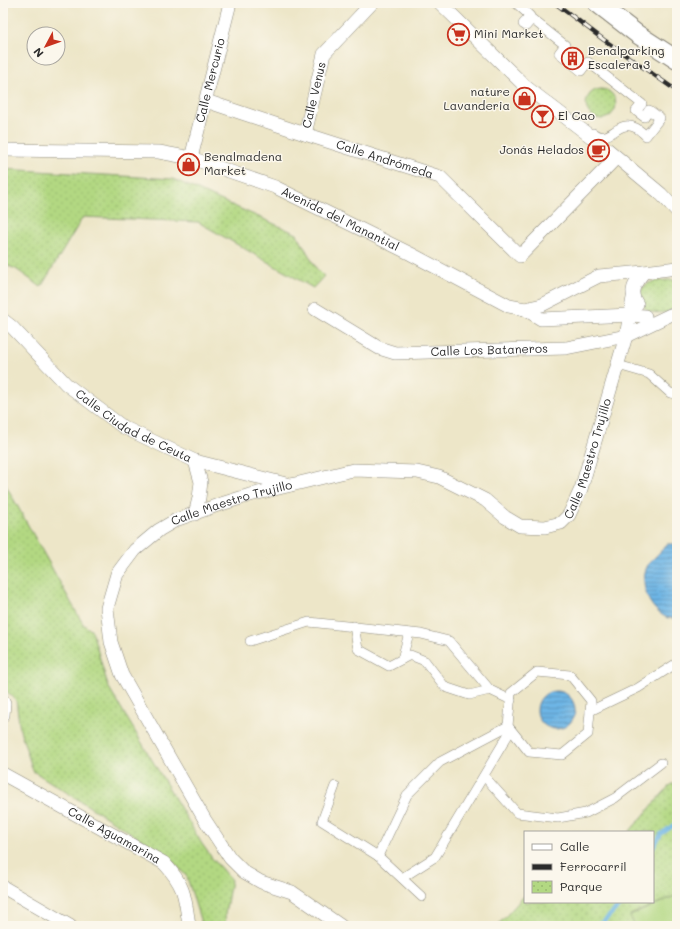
<svg xmlns="http://www.w3.org/2000/svg" width="680" height="929" viewBox="0 0 680 929" font-family="Mali,sans-serif">
  <defs>
    <pattern id="park-dots" width="8" height="8" patternUnits="userSpaceOnUse"><rect width="8" height="8" fill="#b2d882"/><path d="M2 2h.1M6 6h.1" fill="none" stroke="#99ba70" stroke-width="1.8" stroke-linecap="round"/></pattern>
    <pattern id="water-rules" width="6" height="5" patternUnits="userSpaceOnUse"><rect width="6" height="5" fill="#6db5e5"/><path d="M0 2.5h6" fill="none" stroke="#5a93ba"/></pattern>
  </defs>
  <rect width="100%" height="100%" fill="#fbf7ec"/>
  <filter id="ink" filterUnits="userSpaceOnUse"><feTurbulence type="fractalNoise" baseFrequency=".025" numOctaves="2"/><feDisplacementMap in="SourceGraphic" scale="8" xChannelSelector="R" yChannelSelector="G"/><feConvolveMatrix kernelMatrix="1 2 1 2 8 2 1 2 1" color-interpolation-filters="sRGB"/></filter>
  <filter id="wash" filterUnits="userSpaceOnUse"><feTurbulence type="fractalNoise" baseFrequency=".012" numOctaves="4" result="noise"/><feDisplacementMap in="SourceGraphic" scale="16" xChannelSelector="R" yChannelSelector="G"/><feGaussianBlur stdDeviation="0.9" result="paint"/><feColorMatrix in="noise" values="0 0 0 0 0 0 0 0 0 0 0 0 0 0 0 0 0 1.4 0 .05"/><feComposite in="paint" operator="in"/></filter>
  <g filter="url(#wash)">
    <rect width="100%" height="100%" fill="#ede6c8"/>
    <!-- park -->
    <g fill="url(#park-dots)" stroke="#6e8256">
      <circle cx="601" cy="104" r="15"/>
      <path d="M3,169L173,179L297,234L316,268L324,276L313,288L198,222L83,217L41,287L16,269L3,264Z"/>
      <path d="M677,280V311C670,311 659,314 652,312C646,311 643,306 642,301C634,279 664,280 677,280Z"/>
      <path d="M3,480L83,624L92,631L108,686L202,844L212,858L231,880L225,915L226,926H202L187,877L169,857L33,771L20,730L16,700L3,688Z"/>
      <path d="M671,784H677V895L630,915L635,926H497L525,895V902H653V832H629Z"/>
    </g>
    <!-- pitch -->
    <path fill="#b2d882" stroke="#6e8256" d="M677,895V926H635L630,916Z"/>
    <!-- water -->
    <g fill="url(#water-rules)" stroke="#4c7088">
      <path d="M667,544H677V618C674,618 670,618 668,618C648,610 638,583 648,565C653,558 662,551 667,544Z"/>
      <circle cx="556" cy="710" r="19"/>
    </g>
    <g fill="none" stroke-linecap="round" stroke-linejoin="round">
      <!-- stream -->
      <g stroke="#6db5e5" stroke-width="4">
        <path d="M653,848L661,834L677,823"/>
        <path d="M584,926L602,923L623,902"/>
      </g>
    </g>
  </g>
  <g filter="url(#ink)">
    <g fill="none" stroke-linecap="round" stroke-linejoin="round">
      <defs>
        <g id="pedestrian">
          <path d="M516,3L530,16L523,24L526,26L532,19L565,45L559,53L581,71L588,62L642,104L636,111L644,117L649,110L660,118L646,136C643,133 640,130 636,128C617,118 610,146 593,133"/>
          <path d="M618,365L649,374L670,393L677,394"/>
          <path d="M354,626L358,649L389,666L410,655L425,661L445,687L469,695L490,690"/>
          <path d="M250,641L309,622L421,634L449,641L490,690L511,700"/>
          <path d="M402,659L409,633"/>
          <path d="M537,672L570,675L591,701L588,734L562,755L529,752L508,726L511,693Z"/>
          <path d="M590,711L638,688L677,663"/>
          <path d="M484,776L517,813L558,818L586,813L615,798L661,763"/>
          <path d="M335,786L322,821L378,856L422,897"/>
          <path d="M378,856L407,795L440,762L508,726"/>
          <path d="M402,878L435,857L511,730"/>
        </g>
        <g id="minor">
          <path d="M440,3L526,87L607,149L661,194L677,211"/>
          <path id="s1" d="M206,101L305,134L440,177L520,256L616,158"/>
          <path id="s2" d="M305,134L324,54L372,3"/>
          <path id="s3" d="M3,150L159,152L191,158L275,187L411,254L509,306L525,309L541,319L630,315L645,316"/>
          <path id="s4" d="M191,158L230,3"/>
          <path d="M637,304C628,291 635,283 644,272L677,268"/>
          <path id="s5" d="M315,309L379,348L395,353L566,348L626,336L670,315"/>
          <path d="M525,309L542,305L599,276L644,272"/>
          <path id="s6" d="M3,320L12,327L66,384L123,427L195,461L290,485"/>
          <path d="M195,514L199,498L201,482L195,461"/>
          <path d="M3,701L4,703L3,715"/>
          <path id="s7" d="M3,774L164,863C185,886 185,896 189,926"/>
          <path d="M3,887L70,926"/>
          <path id="s8" d="M341,926L292,892L261,882L244,872L230,858L205,820L122,675L111,642L107,608L117,574L135,550L159,530L176,520L218,505L250,495L353,470L417,472L439,477L485,500L505,517L520,526L545,527L561,523L569,515L581,489L626,336L633,298"/>
        </g>
        <path id="secondary" d="M597,3L637,34L677,60"/>
      </defs>
      <!-- pedestrian casing -->
      <use href="#pedestrian" stroke="#8c887a" stroke-width="10"/>
      <!-- minor casing -->
      <use href="#minor" stroke="#8c887a" stroke-width="14"/>
      <!-- secondary casing -->
      <use href="#secondary" stroke="#8c887a" stroke-width="20"/>
      <!-- pedestrian -->
      <use href="#pedestrian" stroke="#fff" stroke-width="9"/>
      <!-- minor -->
      <use href="#minor" stroke="#fff" stroke-width="13"/>
      <!-- secondary -->
      <use href="#secondary" stroke="#fff" stroke-width="18"/>
      <defs>
        <path id="rail" d="M555,3L604,40L677,91"/>
      </defs>
      <!-- rail casing -->
      <use href="#rail" stroke="#2b2b2b" stroke-width="4.5"/>
      <!-- rail -->
      <use href="#rail" stroke="#fbf7ec" stroke-width="3" stroke-dasharray="9" stroke-linecap="butt"/>
    </g>
  </g>
  <!-- icons -->
  <defs>
    <symbol id="supermarket-ring" viewBox="-11 -11 22 22"><circle r="9.5" fill="#fbf7ec" stroke="#c8321e" stroke-width="1.5"/><path d="M-6-5.5h2.5l.6 2H6L4.5 2H-2.5L-4.4-4H-6ZM-1.5 3.2a1.3 1.3 0 1 0 .1 0ZM3 3.2a1.3 1.3 0 1 0 .1 0Z" fill="#c8321e"/></symbol>
    <symbol id="building-ring" viewBox="-11 -11 22 22"><circle r="9.5" fill="#fbf7ec" stroke="#c8321e" stroke-width="1.5"/><path d="M-4-6H4V6H1V3H-1V6H-4ZM-2.5-4.3h1.7v1.8h-1.7ZM.8-4.3h1.7v1.8H.8ZM-2.5-1h1.7V.8h-1.7ZM.8-1h1.7V.8H.8Z" fill="#c8321e"/></symbol>
    <symbol id="shop-ring" viewBox="-11 -11 22 22"><circle r="9.5" fill="#fbf7ec" stroke="#c8321e" stroke-width="1.5"/><path d="M-5-2.5h2.3a2.7 3.5 0 0 1 5.4 0H5L5.5 6h-11ZM-1.5-2.5h3a1.5 2.3 0 0 0-3 0Z" fill="#c8321e"/></symbol>
    <symbol id="bar-ring" viewBox="-11 -11 22 22"><circle r="9.5" fill="#fbf7ec" stroke="#c8321e" stroke-width="1.5"/><path d="M-6-5H6L.8 .8V4.5H3.5V6h-7V4.5H-.8V.8Z" fill="#c8321e"/></symbol>
    <symbol id="cafe-ring" viewBox="-11 -11 22 22"><circle r="9.5" fill="#fbf7ec" stroke="#c8321e" stroke-width="1.5"/><path d="M-5.5-4.5H6V0H3Q3 3.5 0 3.5H-2.5Q-5.5 3.5-5.5 0ZM3-3.2v2h1.7v-2ZM-6 4.5H4V6H-6Z" fill="#c8321e"/></symbol>
  </defs>
  <g fill-rule="evenodd">
    <use href="#supermarket-ring" x="446" y="22" width="25" height="25"/>
    <use href="#building-ring" x="560" y="46" width="25" height="25"/>
    <use href="#shop-ring" x="512" y="86" width="25" height="25"/>
    <use href="#bar-ring" x="530" y="104" width="25" height="25"/>
    <use href="#cafe-ring" x="586" y="138" width="25" height="25"/>
    <use href="#shop-ring" x="176" y="152" width="25" height="25"/>
  </g>
  <g text-anchor="middle" stroke-width="3" stroke-linejoin="round" paint-order="stroke">
    <!-- poi labels -->
    <g font-size="12" fill="#2b2b2b" stroke="#fbf7ec" text-anchor="start">
      <text x="474" y="38">Mini Market</text>
      <text x="588" y="55">Benalparking<tspan x="588" dy="14">Escalera 3</tspan></text>
      <text x="510" y="96" text-anchor="end">nature<tspan x="510" dy="14">Lavanderia</tspan></text>
      <text x="558" y="120">El Cao</text>
      <text x="584" y="154" text-anchor="end">Jonás Helados</text>
      <text x="204" y="161">Benalmadena<tspan x="204" dy="14">Market</tspan></text>
    </g>
    <!-- street labels -->
    <g font-size="12" fill="#2b2b2b" stroke="#fbf7ec">
      <text dy="4" stroke="none"><textPath href="#s4" startOffset="80">Calle Mercurio</textPath></text>
      <text dy="4" stroke="none"><textPath href="#s2" startOffset="40">Calle Venus</textPath></text>
      <text dy="4" stroke="none"><textPath href="#s1" startOffset="188">Calle Andrómeda</textPath></text>
      <text dy="4" stroke="none"><textPath href="#s3" startOffset="350">Avenida del Manantial</textPath></text>
      <text dy="4" stroke="none"><textPath href="#s5" startOffset="186">Calle Los Bataneros</textPath></text>
      <text dy="4" stroke="none"><textPath href="#s6" startOffset="170">Calle Ciudad de Ceuta</textPath></text>
      <text dy="4" stroke="none"><textPath href="#s8" startOffset="1008">Calle Maestro Trujillo</textPath></text>
      <text dy="4" stroke="none"><textPath href="#s8" startOffset="588">Calle Maestro Trujillo</textPath></text>
      <text dy="4" stroke="none"><textPath href="#s7" startOffset="127">Calle Aguamarina</textPath></text>
    </g>
  </g>
  <!-- margin -->
  <rect width="680" height="929" fill="none" stroke="#fbf7ec" stroke-width="16"/>
  <!-- legend -->
  <rect x="524" y="831" width="130" height="72" fill="#fbf7ec" stroke="#a8a59f"/>
  <rect x="532" y="844" width="20" height="6" fill="#ffffff" stroke="#a8a59f"/>
  <text x="560" y="851" font-size="12" fill="#2b2b2b">Calle</text>
  <rect x="532" y="864" width="20" height="6" fill="#2b2b2b" stroke="#a8a59f"/>
  <text x="560" y="871" font-size="12" fill="#2b2b2b">Ferrocarril</text>
  <rect x="532" y="881" width="20" height="12" fill="url(#park-dots)" stroke="#a8a59f"/>
  <text x="560" y="891" font-size="12" fill="#2b2b2b">Parque</text>
  <!-- north arrow -->
  <g transform="translate(46 46) rotate(229)"><circle r="19" fill="#fbf7ec" stroke="#a8a59f"/>
  <path d="M0-3L7 15L0 10L-7 15Z" fill="#c8321e"/>
  <text y="-6" font-size="11" font-weight="bold" text-anchor="middle" fill="#2b2b2b">N</text>
  </g>
</svg>
